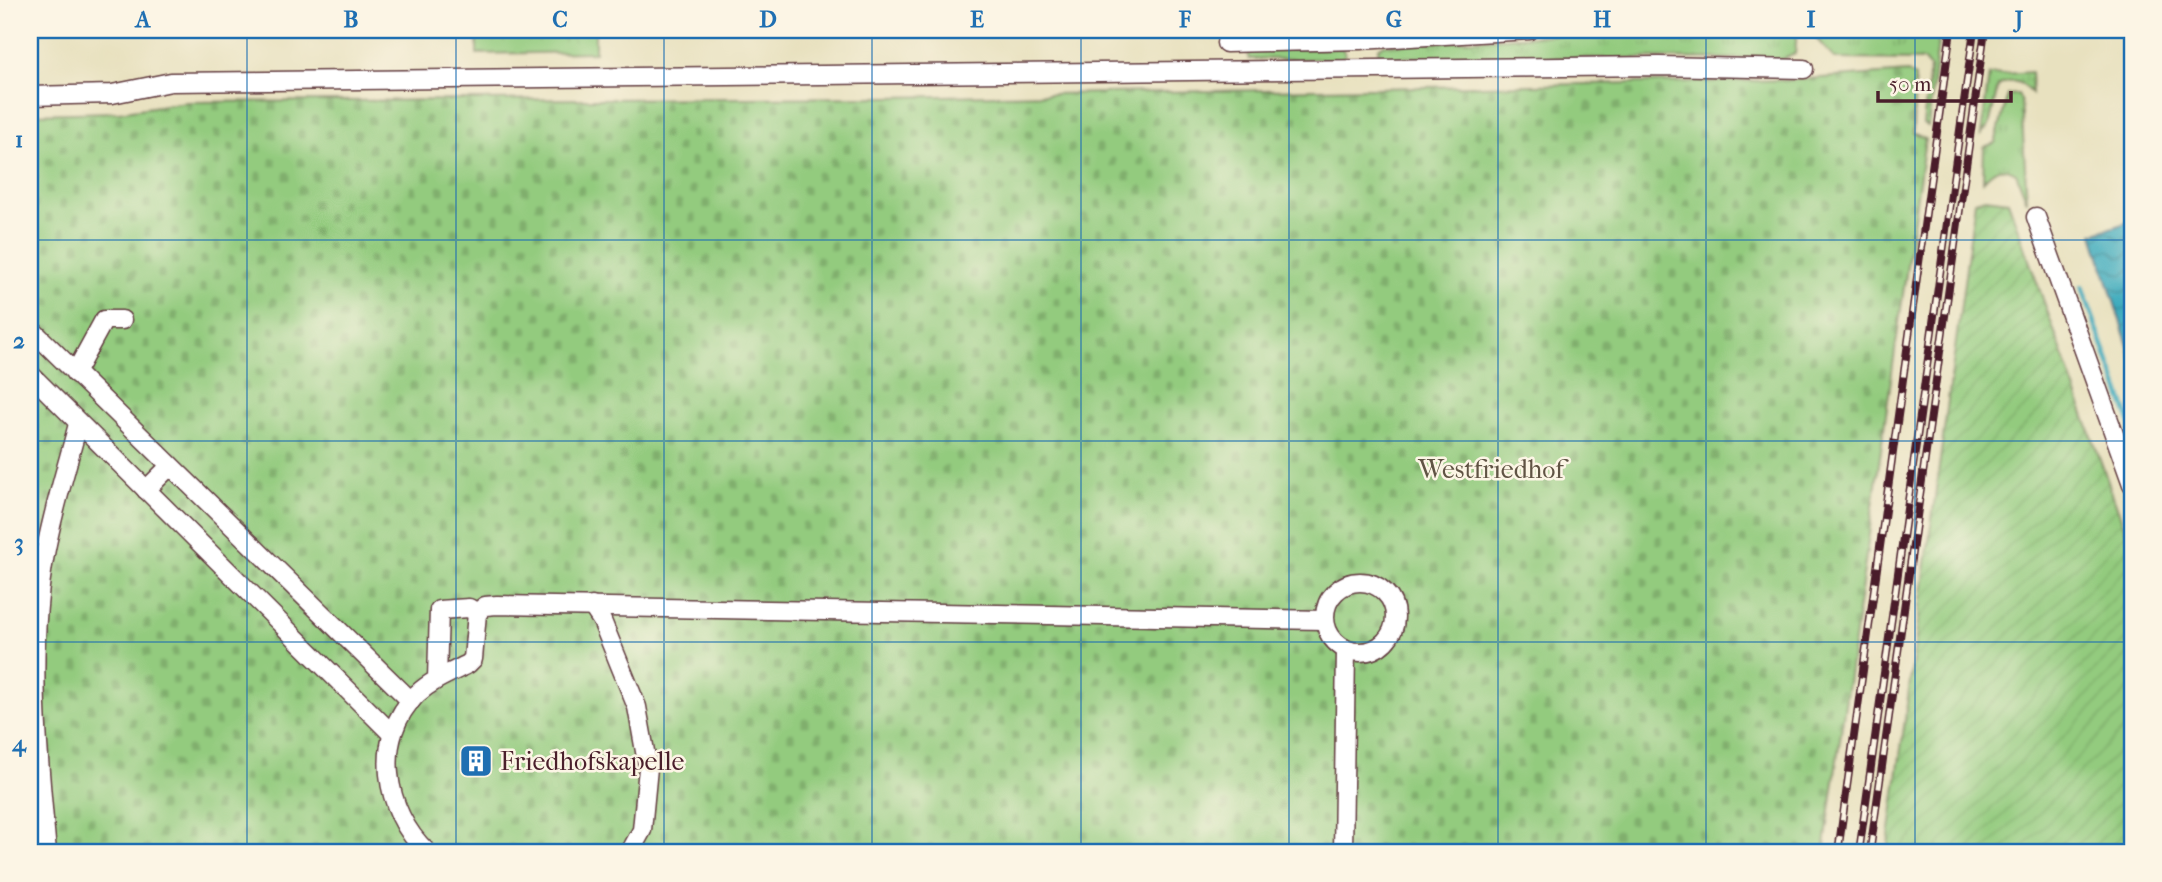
<svg xmlns="http://www.w3.org/2000/svg" width="2162" height="882" viewBox="0 0 2162 882" font-family="'IM FELL French Canon',serif">
  <defs>
    <pattern id="grass-tufts" width="24" height="20" patternUnits="userSpaceOnUse" patternTransform="scale(1.75)"><rect width="24" height="20" fill="#93cb7e"/><path d="M3 7l-1-3M5 7V3M7 7l1-3M15 17l-1-3M17 17v-4M19 17l1-3" fill="none" stroke="#80ae6d"/></pattern>
    <pattern id="cemetery-stones" width="16" height="16" patternUnits="userSpaceOnUse" patternTransform="scale(1.75)"><rect width="16" height="16" fill="#93cb7e"/><path d="M2 7V4a2 2 0 0 1 4 0v3zM10 15v-3a2 2 0 0 1 4 0v3z" fill="#80ae6d"/></pattern>
    <pattern id="park-crowns" width="20" height="18" patternUnits="userSpaceOnUse" patternTransform="scale(1.75)"><rect width="20" height="18" fill="#93cb7e"/><path d="M2 6a3 3 0 1 1 6 0M12 15a3 3 0 1 1 6 0" fill="none" stroke="#80ae6d"/></pattern>
    <pattern id="garden-furrows" width="10" height="10" patternUnits="userSpaceOnUse" patternTransform="scale(1.75)"><rect width="10" height="10" fill="#93cb7e"/><path d="M-1 1l2-2M0 10L10 0M9 11l2-2" fill="none" stroke="#80ae6d"/></pattern>
    <pattern id="water-waves" width="16" height="10" patternUnits="userSpaceOnUse" patternTransform="scale(1.75)"><rect width="16" height="10" fill="#3eabbd"/><path d="M0 5q4-4 8 0t8 0" fill="none" stroke="#368b9a"/></pattern>
  </defs>
  <rect width="100%" height="100%" fill="#fcf5e5"/>
  <filter id="ink" filterUnits="userSpaceOnUse"><feTurbulence type="fractalNoise" baseFrequency=".0143" numOctaves="2"/><feDisplacementMap in="SourceGraphic" scale="14" xChannelSelector="R" yChannelSelector="G"/><feConvolveMatrix kernelMatrix="1 2 1 2 8 2 1 2 1" color-interpolation-filters="sRGB"/></filter>
  <filter id="wash" filterUnits="userSpaceOnUse"><feTurbulence type="fractalNoise" baseFrequency=".00686" numOctaves="4" result="noise"/><feDisplacementMap in="SourceGraphic" scale="28" xChannelSelector="R" yChannelSelector="G"/><feGaussianBlur stdDeviation="1.57" result="paint"/><feColorMatrix in="noise" values="0 0 0 0 0 0 0 0 0 0 0 0 0 0 0 0 0 1.4 0 .05"/><feComposite in="paint" operator="in"/></filter>
  <g filter="url(#wash)">
    <rect width="100%" height="100%" fill="#e8e1bf"/>
    <!-- grass -->
    <g fill="url(#grass-tufts)" stroke="#6e7554" stroke-width="2">
      <path d="M1638,30H1797L1795,54L1783,59L1379,57L1378,48L1383,45Z"/>
      <path d="M1813,30H1935L1938,42L1928,126L1923,124L1930,68L1923,60L1835,59L1813,35Z"/>
      <path d="M1342,48L1346,55L1340,59H1249L1248,50Z"/>
      <path d="M2031,72L2032,93C2020,81 2014,78 1998,86L1989,126L1981,135L1989,75Z"/>
      <path d="M2018,94L2021,100L2027,201L2016,173C2001,164 1994,169 1983,181L1984,147L1995,143L2008,95Z"/>
    </g>
    <!-- cemetery -->
    <path fill="url(#cemetery-stones)" stroke="#6e7554" stroke-width="2" d="M1908,72L1915,77L1913,133L1925,139L1824,852H30V114L118,112L186,102L887,97L1793,80Z"/>
    <!-- park -->
    <path fill="url(#park-crowns)" stroke="#6e7554" stroke-width="2" d="M477,30H595V52L477,54Z"/>
    <!-- garden -->
    <path fill="url(#garden-furrows)" stroke="#6e7554" stroke-width="2" d="M1985,198L2008,201L2132,549V852H1887L1975,201Z"/>
    <!-- water -->
    <path fill="url(#water-waves)" stroke="#446574" stroke-width="2" d="M2131,221L2132,227V359L2093,234Z"/>
    <g fill="none" stroke-linecap="round" stroke-linejoin="round">
      <!-- stream -->
      <path stroke="#3eabbd" stroke-width="5" d="M2082,287L2132,427"/>
    </g>
  </g>
  <g filter="url(#ink)">
    <g fill="none" stroke-linecap="round" stroke-linejoin="round">
      <defs>
        <g id="minor">
          <path d="M1226,43L1360,40L1529,30"/>
          <path d="M30,96L112,94L171,82L1659,66L1804,69"/>
          <path d="M2036,217L2132,484"/>
          <path d="M30,328L411,701"/>
          <path d="M75,373L104,320H122"/>
          <path d="M30,374L392,734"/>
          <path d="M146,490L170,466"/>
          <circle cx="1360" cy="617" r="35"/>
          <path d="M592,606L602,621L637,707L648,768L642,830L630,852"/>
          <path d="M477,613L485,606L497,605L1324,620"/>
          <path d="M47,852C38,757 27,648 45,554C53,510 67,467 78,424"/>
          <path d="M427,852C384,812 372,737 417,694C432,680 450,673 468,664L473,659L477,613L469,608L439,610L437,679"/>
          <path d="M1343,852L1346,650"/>
        </g>
      </defs>
      <!-- minor casing -->
      <use href="#minor" stroke="#623c41" stroke-width="21"/>
      <!-- minor -->
      <use href="#minor" stroke="#fff" stroke-width="18"/>
      <defs>
        <g id="rail">
          <path d="M1838,852L1951,30"/>
          <path d="M1859,852L1974,30"/>
          <path d="M1870,852L1985,30"/>
        </g>
      </defs>
      <!-- rail casing -->
      <use href="#rail" stroke="#4a1f2b" stroke-width="8"/>
      <!-- rail -->
      <use href="#rail" stroke="#fcf5e5" stroke-width="5" stroke-dasharray="16" stroke-linecap="butt"/>
    </g>
  </g>
  <!-- grid -->
  <path fill="none" stroke="#1f6fb2" stroke-width="2" stroke-opacity="0.55" d="M247,30V852M456,30V852M664,30V852M872,30V852M1081,30V852M1289,30V852M1498,30V852M1706,30V852M1915,30V852M30,240H2132M30,441H2132M30,642H2132"/>
  <!-- icons -->
  <defs>
    <symbol id="building-square" viewBox="-11 -11 22 22"><rect x="-9" y="-9" width="18" height="18" rx="4" fill="#1f6fb2" stroke="#fcf5e5"/><path d="M-4-6H4V6H1V3H-1V6H-4ZM-2.5-4.3h1.7v1.8h-1.7ZM.8-4.3h1.7v1.8H.8ZM-2.5-1h1.7V.8h-1.7ZM.8-1h1.7V.8H.8Z" fill="#fff"/></symbol>
  </defs>
  <g fill-rule="evenodd">
    <use href="#building-square" x="457" y="742" width="38" height="38"/>
  </g>
  <g text-anchor="middle" stroke-width="5" stroke-linejoin="round" paint-order="stroke">
    <!-- park labels -->
    <g font-size="26" fill="#605344" stroke="#fcf5e5">
      <text x="1491" y="478">Westfriedhof</text>
    </g>
    <!-- poi labels -->
    <g font-size="26" fill="#4a1f2b" stroke="#fcf5e5" text-anchor="start">
      <text x="500" y="770">Friedhofskapelle</text>
    </g>
  </g>
  <!-- margin -->
  <rect width="2162" height="882" fill="none" stroke="#fcf5e5" stroke-width="77"/>
  <!-- scale -->
  <path d="M1878 91v10h133v-10" fill="none" stroke="#4a1f2b" stroke-width="3.5"/>
  <text x="1889" y="91" font-size="21" fill="#4a1f2b" stroke="#fcf5e5" stroke-width="5" paint-order="stroke">50 m</text>
  <rect x="38" y="38" width="2086" height="806" fill="none" stroke="#1f6fb2" stroke-width="2.5"/>
  <g font-size="23" text-anchor="middle" font-weight="bold" fill="#1f6fb2">
    <text x="143" y="27">A</text>
    <text x="351" y="27">B</text>
    <text x="560" y="27">C</text>
    <text x="768" y="27">D</text>
    <text x="977" y="27">E</text>
    <text x="1185" y="27">F</text>
    <text x="1394" y="27">G</text>
    <text x="1602" y="27">H</text>
    <text x="1811" y="27">I</text>
    <text x="2019" y="27">J</text>
    <text x="19" y="147">1</text>
    <text x="19" y="348">2</text>
    <text x="19" y="550">3</text>
    <text x="19" y="751">4</text>
  </g>
</svg>
